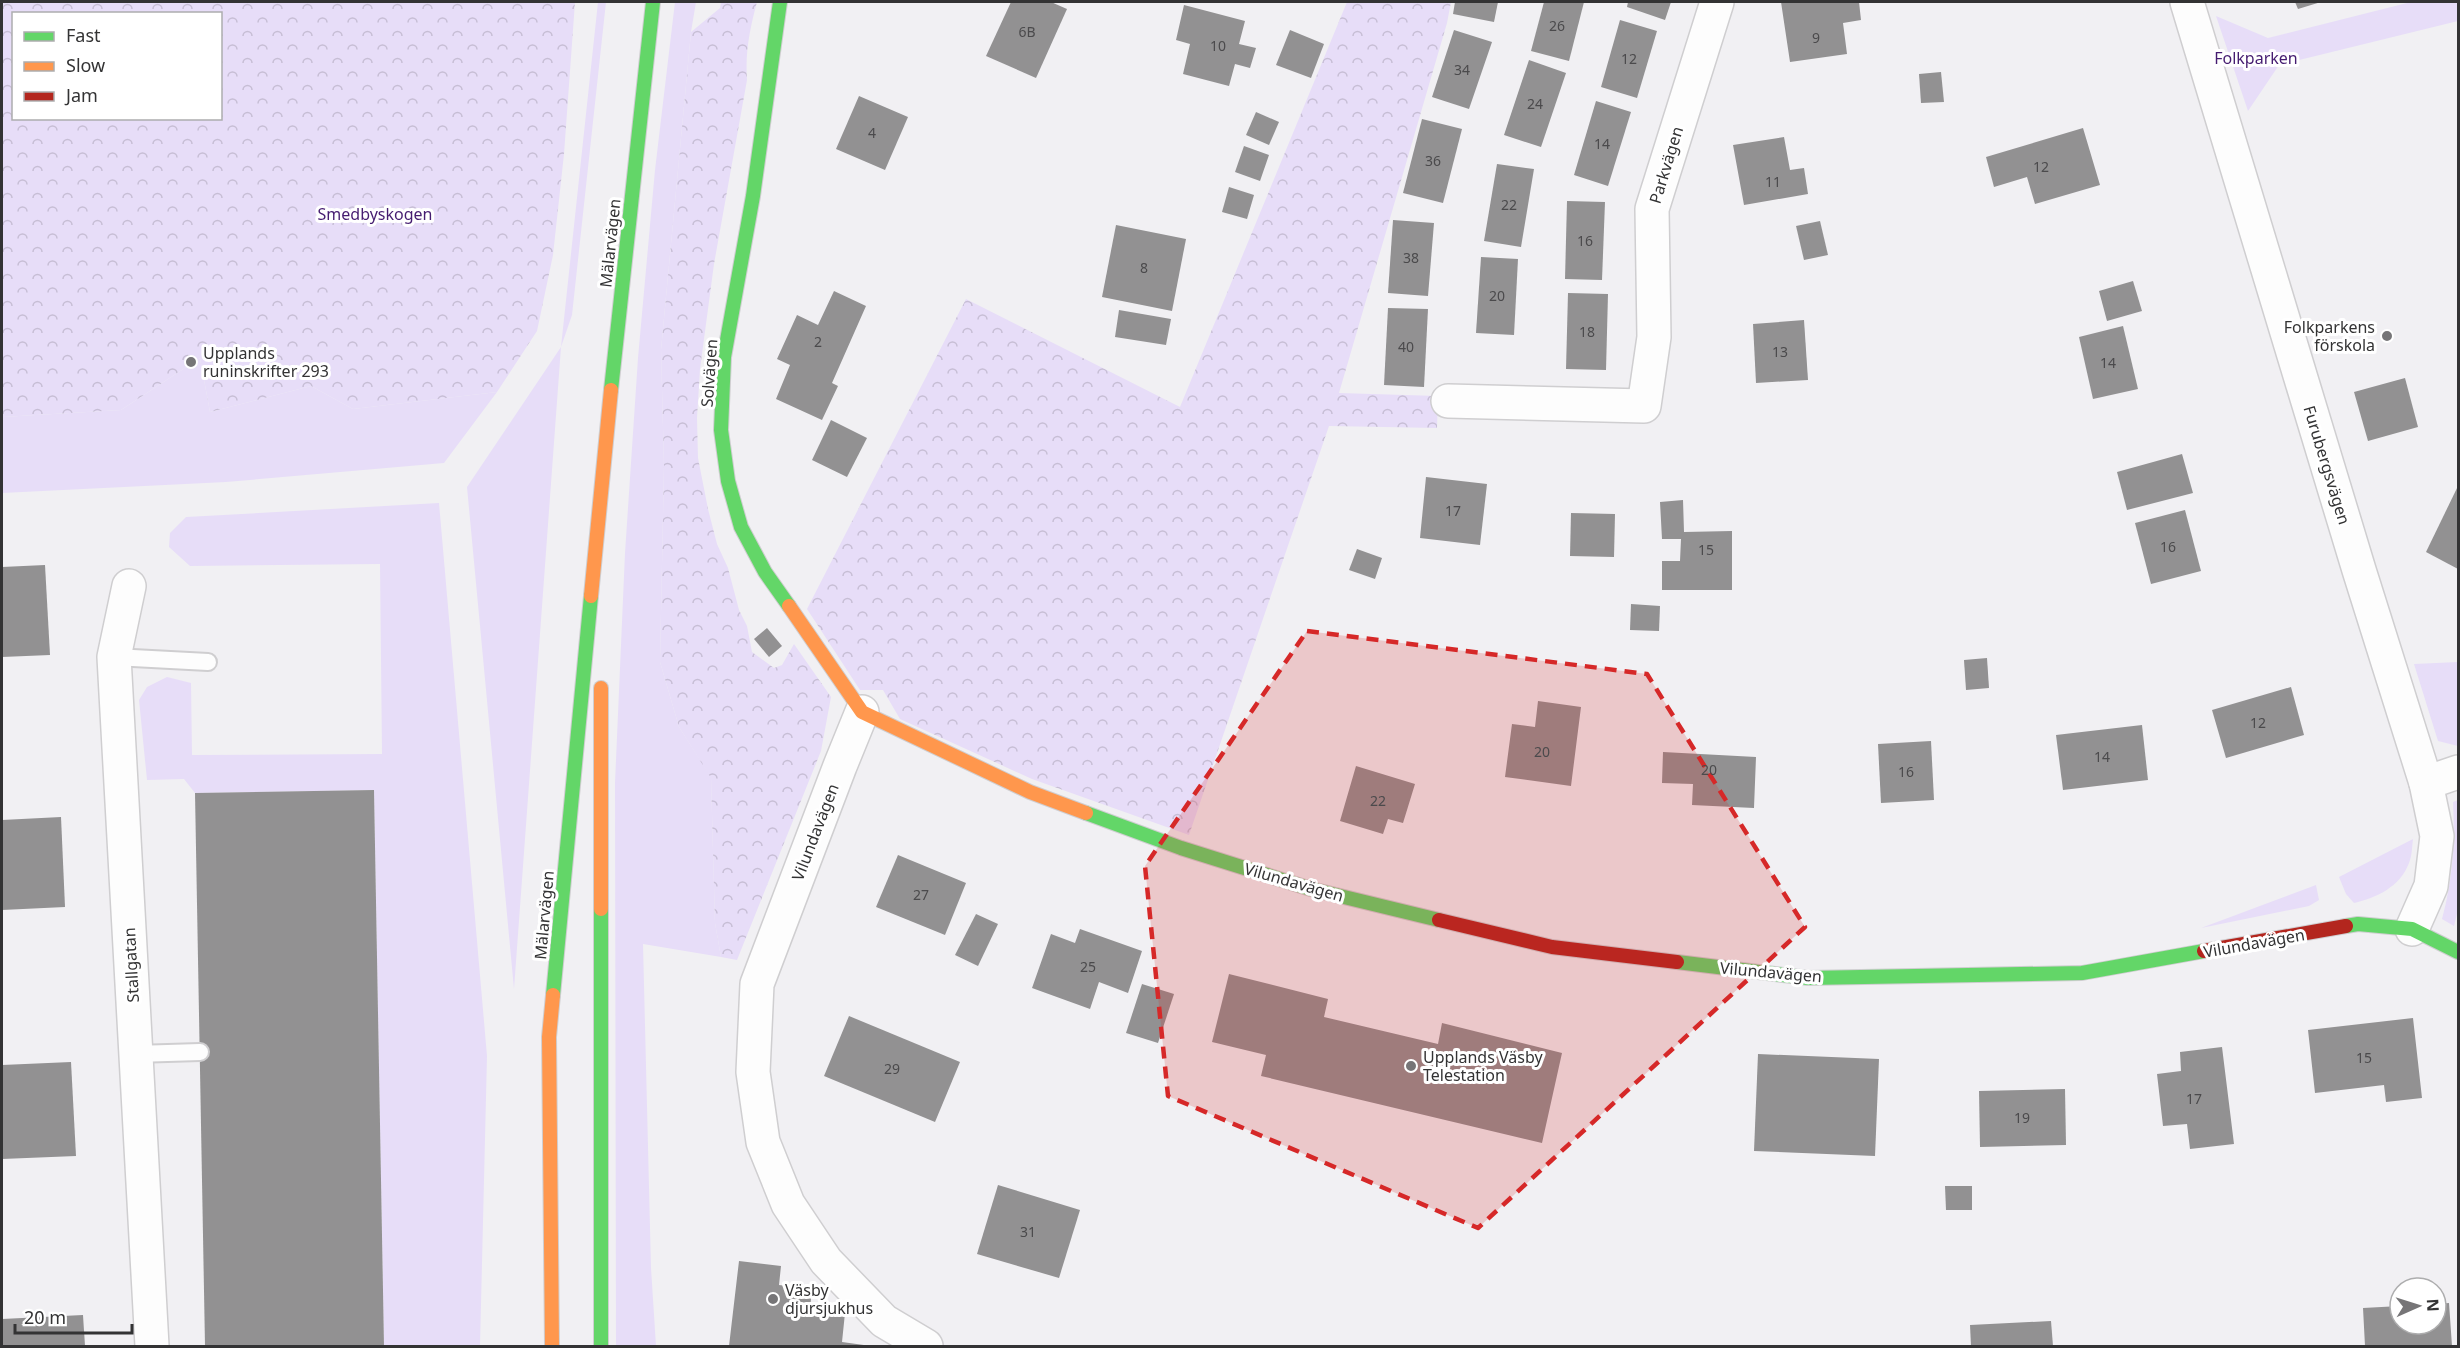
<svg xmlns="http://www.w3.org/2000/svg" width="2460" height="1348" viewBox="0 0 2460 1348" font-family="'Noto Sans',sans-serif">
  <defs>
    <pattern id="forest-crowns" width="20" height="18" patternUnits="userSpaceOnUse" patternTransform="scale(1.5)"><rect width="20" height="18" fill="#e7ddf8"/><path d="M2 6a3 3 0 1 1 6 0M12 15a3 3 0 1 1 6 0" fill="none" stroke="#c7bed5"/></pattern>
  </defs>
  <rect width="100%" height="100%" fill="#f1f0f3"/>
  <!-- green -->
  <g fill="#e7ddf8">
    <path d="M598,2H606L572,315L561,347L514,989L467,487L561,347Z"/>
    <path d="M675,2H696L691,32L661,350L664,466L660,662L679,727L711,777L715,923L721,957L643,944L651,1268L656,1346H616L615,783L625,553L638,358L655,170Z"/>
    <path d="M2411,2H2458V21L2279,65L2248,111L2216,16L2268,38Z"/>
    <path d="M200,358L210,412L311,386L353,409L497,392L444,463L226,482L2,493V417L121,410Z"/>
    <path d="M439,503L487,1056L480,1346H384L374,790L195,793L184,779L147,780L139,700L147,687L167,677L191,683L192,755L382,754L380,564L190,566L169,547L170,533L186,517Z"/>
    <path d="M2458,662V746L2438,741L2414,664Z"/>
    <path d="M2458,800V910L2454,926L2442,919C2453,879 2455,843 2453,802Z"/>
    <path d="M2413,839C2412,847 2412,856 2409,863C2400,887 2376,898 2354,903L2346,894L2339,877Z"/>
    <path d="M2316,885L2319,900L2309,906L2201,928Z"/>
  </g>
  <!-- forest -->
  <g fill="url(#forest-crowns)" fill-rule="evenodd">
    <path d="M2,2H575L564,154L553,255L537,331L497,392L353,409L311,386L210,412L200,358L121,410L2,417ZM14,14H220V118H14Z"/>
    <path d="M721,2H757C750,28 745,52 747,80L714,264L700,369L697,418L698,458L708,509L717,544L728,568L739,610L747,626L752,652L774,668L782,665L794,644L831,697L821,751L737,960L721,957L715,923L711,778L679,727L660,662L664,466L661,350L691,32L720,8Z"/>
    <path d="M1347,2H1451L1447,23L1339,393L1438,396L1437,428L1329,426L1189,835L1032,779L900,719L883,690H860L807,609L966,299L1180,407Z"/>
  </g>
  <!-- building -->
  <g fill="#929192">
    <path d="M1011,2H1051L1067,9L1036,78L986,56Z"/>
    <path d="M1455,2H1498L1494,22L1453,14Z"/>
    <path d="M1544,2H1584L1569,61L1531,51Z"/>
    <path d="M1628,2H1671L1665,20L1627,7Z"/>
    <path d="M1781,2H1859L1861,20L1843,23L1847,54L1790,62Z"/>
    <path d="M2295,2H2321L2298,9Z"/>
    <path d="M1184,5L1245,21L1239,44L1256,48L1250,68L1235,64L1229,86L1183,74L1190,44L1176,40Z"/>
    <path d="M1620,20L1657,31L1637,98L1601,87Z"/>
    <path d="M1290,30L1324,44L1311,78L1276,65Z"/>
    <path d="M1454,30L1492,42L1469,109L1432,97Z"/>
    <path d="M1529,60L1566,73L1541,147L1504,135Z"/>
    <path d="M1941,72L1944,102L1921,103L1919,74Z"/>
    <path d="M859,96L908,117L885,170L836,149Z"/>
    <path d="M1596,101L1631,112L1608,186L1574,175Z"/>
    <path d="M1256,112L1279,122L1269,145L1246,135Z"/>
    <path d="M1422,119L1462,129L1443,203L1403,193Z"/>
    <path d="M2083,128L2100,185L2035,204L2027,177L1994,187L1986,157Z"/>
    <path d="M1784,137L1790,170L1804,168L1808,194L1744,205L1733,145Z"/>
    <path d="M1244,146L1269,155L1260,181L1235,172Z"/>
    <path d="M1497,164L1534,169L1521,247L1484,241Z"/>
    <path d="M1229,187L1254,195L1247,219L1222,212Z"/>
    <path d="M1567,201L1605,202L1602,280L1565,279Z"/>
    <path d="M1393,220L1434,223L1428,296L1388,293Z"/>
    <path d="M1820,221L1828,255L1804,260L1796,226Z"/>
    <path d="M1116,225L1186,239L1172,311L1102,297Z"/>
    <path d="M1481,257L1518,259L1514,335L1476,333Z"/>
    <path d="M2133,281L2142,311L2107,321L2099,291Z"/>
    <path d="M834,291L866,306L832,383L838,386L822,420L776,399L790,365L777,359L797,315L818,325Z"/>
    <path d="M1568,293L1608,294L1606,370L1566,369Z"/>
    <path d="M1388,308L1428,309L1424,387L1384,385Z"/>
    <path d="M1119,310L1171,319L1166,345L1115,337Z"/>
    <path d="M1804,320L1808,380L1756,383L1753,324Z"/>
    <path d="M2123,326L2138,389L2093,399L2079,337Z"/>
    <path d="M2405,378L2418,427L2368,441L2354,392Z"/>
    <path d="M831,420L867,438L847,477L812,460Z"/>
    <path d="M2182,454L2193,493L2127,510L2117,472Z"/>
    <path d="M1426,477L1487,484L1480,545L1420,538Z"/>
    <path d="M2458,486V569L2426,552Z"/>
    <path d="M1683,500L1684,532L1732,531V590H1662V561H1680L1681,539H1662L1660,502Z"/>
    <path d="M2185,510L2201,571L2151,584L2135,523Z"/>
    <path d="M1571,513L1615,514L1614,557L1570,556Z"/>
    <path d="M1357,549L1382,558L1375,579L1349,570Z"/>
    <path d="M45,565L50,655L2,657V567Z"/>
    <path d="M1631,604L1660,606L1659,631L1630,630Z"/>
    <path d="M767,628L782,646L769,657L754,639Z"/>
    <path d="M1987,658L1989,688L1966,690L1964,660Z"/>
    <path d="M2291,687L2304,735L2226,758L2212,710Z"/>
    <path d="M1538,701L1581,707L1571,786L1505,777L1512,724L1535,727Z"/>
    <path d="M2142,725L2148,780L2063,790L2056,735Z"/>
    <path d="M1931,741L1934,800L1881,803L1878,744Z"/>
    <path d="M1663,752L1756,757L1754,808L1692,805L1693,784L1662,783Z"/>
    <path d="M1356,766L1415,784L1403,823L1388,819L1383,834L1340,821Z"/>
    <path d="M374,790L384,1346H205L195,793Z"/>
    <path d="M61,817L65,907L2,910V820Z"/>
    <path d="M898,855L966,883L945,935L876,907Z"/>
    <path d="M976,914L998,924L978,966L955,955Z"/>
    <path d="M1080,929L1142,951L1128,993L1099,982L1090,1009L1032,988L1051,934L1075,943Z"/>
    <path d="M1229,974L1328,999L1324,1017L1438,1044L1442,1023L1562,1053L1542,1143L1261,1076L1266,1055L1212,1042Z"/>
    <path d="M1142,984L1174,994L1158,1043L1126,1033Z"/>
    <path d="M849,1016L960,1062L935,1122L824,1076Z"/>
    <path d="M2413,1018L2422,1098L2386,1102L2384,1085L2315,1093L2308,1030Z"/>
    <path d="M2222,1047L2234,1144L2190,1149L2187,1124L2163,1126L2157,1074L2181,1071L2180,1052Z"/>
    <path d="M1758,1054L1879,1059L1875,1156L1754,1151Z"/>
    <path d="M71,1062L76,1156L2,1159V1065Z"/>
    <path d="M2065,1089L2066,1145L1980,1147L1979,1091Z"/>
    <path d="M998,1185L1080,1210L1059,1278L977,1254Z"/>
    <path d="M1945,1186H1972V1210H1946Z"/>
    <path d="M739,1261L781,1266L779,1285L812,1289L810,1309L845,1313L842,1342L871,1346H729Z"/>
    <path d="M2449,1303L2452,1346H2365L2363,1308L2400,1306V1324H2436V1304Z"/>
    <path d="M83,1315L85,1346H2V1319Z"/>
    <path d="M2051,1321L2053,1346H1971L1970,1325Z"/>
  </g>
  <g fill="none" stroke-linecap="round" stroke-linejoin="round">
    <defs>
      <g id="lane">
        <path d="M114,657L208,662"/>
        <path d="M135,1054L200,1052"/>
      </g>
      <g id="street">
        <path d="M2187,2L2359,570L2426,783L2437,836L2431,886L2412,929"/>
        <path d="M1448,401L1644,406L1654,337L1652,209L1717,2"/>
        <path d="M129,586L114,657L152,1346"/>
        <path d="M862,712L840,766L757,984L753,1072L763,1142L788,1204L826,1261L884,1321L926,1346"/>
        <path d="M2426,783L2458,772"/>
      </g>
      <g id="fast">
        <path d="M780,2L753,196L724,357L721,430L728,481L741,527L765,572L789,606"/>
        <path d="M611,390L653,2"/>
        <path d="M1086,813L1181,848L1311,889L1439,920"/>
        <path d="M601,909V1346"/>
        <path d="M2346,926L2358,924L2412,929L2458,952"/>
        <path d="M1677,962L1808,978L2082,973L2204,951"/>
        <path d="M553,995L591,596"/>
      </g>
      <g id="slow">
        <path d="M591,596L611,390"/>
        <path d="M789,606L862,712L1030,792L1086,813"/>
        <path d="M601,688V909"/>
        <path d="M552,1346L549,1037L553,995"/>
      </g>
      <g id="jam">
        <path d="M1439,920L1552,947L1677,962"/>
        <path d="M2204,951L2346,926"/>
      </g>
    </defs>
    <!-- lane casing -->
    <use href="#lane" stroke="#cfced0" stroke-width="20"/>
    <!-- street casing -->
    <use href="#street" stroke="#cfced0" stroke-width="36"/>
    <!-- fast casing -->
    <use href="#fast" stroke="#cfced0" stroke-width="16"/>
    <!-- slow casing -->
    <use href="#slow" stroke="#cfced0" stroke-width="16"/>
    <!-- jam casing -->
    <use href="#jam" stroke="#cfced0" stroke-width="16"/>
    <!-- lane -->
    <use href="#lane" stroke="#fdfdfd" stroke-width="16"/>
    <!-- street -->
    <use href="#street" stroke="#fdfdfd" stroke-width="33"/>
    <!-- fast -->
    <use href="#fast" stroke="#63d668" stroke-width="14"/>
    <!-- slow -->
    <use href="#slow" stroke="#ff974d" stroke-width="14"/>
    <!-- jam -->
    <use href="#jam" stroke="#b3261e" stroke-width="14"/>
  </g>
  <!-- marked area -->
  <path fill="#d62828" fill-opacity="0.2" stroke="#d62828" stroke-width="4.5" stroke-dasharray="12 8" stroke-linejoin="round" d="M1307,631L1647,674L1805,927L1478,1228L1168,1096L1145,866Z"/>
  <!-- markers -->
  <g fill="#767577" stroke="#fff" stroke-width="2">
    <circle cx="2387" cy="336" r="6"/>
    <circle cx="191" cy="362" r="6"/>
    <circle cx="1411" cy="1066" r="6"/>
    <circle cx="773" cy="1299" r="6"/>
  </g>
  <g text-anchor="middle" stroke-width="6" stroke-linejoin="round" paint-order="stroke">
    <!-- number labels -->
    <g font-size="14" fill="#4b4a4c">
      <text x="1557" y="31">26</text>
      <text x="1027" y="37">6B</text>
      <text x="1816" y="43">9</text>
      <text x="1218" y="51">10</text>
      <text x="1629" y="64">12</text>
      <text x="1462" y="75">34</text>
      <text x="1535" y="109">24</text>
      <text x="872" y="138">4</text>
      <text x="1602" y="149">14</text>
      <text x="1433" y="166">36</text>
      <text x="2041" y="172">12</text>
      <text x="1773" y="187">11</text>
      <text x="1509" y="210">22</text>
      <text x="1585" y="246">16</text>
      <text x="1411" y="263">38</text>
      <text x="1144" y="273">8</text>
      <text x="1497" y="301">20</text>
      <text x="1587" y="337">18</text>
      <text x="818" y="347">2</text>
      <text x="1406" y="352">40</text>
      <text x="1780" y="357">13</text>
      <text x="2108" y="368">14</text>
      <text x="1453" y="516">17</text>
      <text x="2168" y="552">16</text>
      <text x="1706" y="555">15</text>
      <text x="2258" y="728">12</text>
      <text x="1542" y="757">20</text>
      <text x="2102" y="762">14</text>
      <text x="1709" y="775">20</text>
      <text x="1906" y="777">16</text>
      <text x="1378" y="806">22</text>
      <text x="921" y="900">27</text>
      <text x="1088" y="972">25</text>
      <text x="2364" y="1063">15</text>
      <text x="892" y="1074">29</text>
      <text x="2194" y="1104">17</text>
      <text x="2022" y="1123">19</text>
      <text x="1028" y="1237">31</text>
    </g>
    <!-- park labels -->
    <g font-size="16" fill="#451c70" stroke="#fff">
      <text x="2256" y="64">Folkparken</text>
      <text x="375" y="220">Smedbyskogen</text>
    </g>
    <!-- street labels -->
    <g font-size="16" fill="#333334" stroke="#fff">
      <text transform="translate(1666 165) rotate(-73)" y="6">Parkvägen</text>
      <text transform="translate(610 243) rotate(-84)" y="6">Mälarvägen</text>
      <text transform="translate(709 373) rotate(-86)" y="6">Solvägen</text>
      <text transform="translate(2327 465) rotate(73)" y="6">Furubergsvägen</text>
      <text transform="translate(815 832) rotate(-69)" y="6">Vilundavägen</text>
      <text transform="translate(1294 882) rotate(16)" y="6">Vilundavägen</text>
      <text transform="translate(544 915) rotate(-85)" y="6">Mälarvägen</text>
      <text transform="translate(2254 943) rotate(-10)" y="6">Vilundavägen</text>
      <text transform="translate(131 965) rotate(-93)" y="6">Stallgatan</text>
      <text transform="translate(1771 972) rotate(5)" y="6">Vilundavägen</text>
    </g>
    <!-- poi labels -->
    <g font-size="16" fill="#333334" stroke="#fff" text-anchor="start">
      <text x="2375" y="333" text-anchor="end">Folkparkens<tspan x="2375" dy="18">förskola</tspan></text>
      <text x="203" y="359">Upplands<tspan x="203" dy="18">runinskrifter 293</tspan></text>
      <text x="1423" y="1063">Upplands Väsby<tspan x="1423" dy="18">Telestation</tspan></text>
      <text x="785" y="1296">Väsby<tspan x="785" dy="18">djursjukhus</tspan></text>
    </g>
  </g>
  <!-- border -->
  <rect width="2460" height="1348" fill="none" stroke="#333334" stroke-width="6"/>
  <!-- legend -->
  <rect x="12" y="12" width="210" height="108" fill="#ffffff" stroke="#adadae" stroke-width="1.5"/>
  <rect x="24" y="32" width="30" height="9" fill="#63d668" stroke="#adadae" stroke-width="1.5"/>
  <text x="66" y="42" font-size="18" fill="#333334">Fast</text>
  <rect x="24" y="62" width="30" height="9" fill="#ff974d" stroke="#adadae" stroke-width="1.5"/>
  <text x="66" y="72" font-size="18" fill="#333334">Slow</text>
  <rect x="24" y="92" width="30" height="9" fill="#b3261e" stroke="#adadae" stroke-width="1.5"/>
  <text x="66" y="102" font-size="18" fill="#333334">Jam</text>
  <!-- north arrow -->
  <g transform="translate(2418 1306) rotate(87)"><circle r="28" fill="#ffffff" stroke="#adadae" stroke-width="1.5"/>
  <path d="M0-4.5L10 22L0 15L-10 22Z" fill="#767577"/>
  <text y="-9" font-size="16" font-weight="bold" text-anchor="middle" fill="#333334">N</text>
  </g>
  <!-- scale -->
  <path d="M15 1324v9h117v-9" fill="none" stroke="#333334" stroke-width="3"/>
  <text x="24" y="1324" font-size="18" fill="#333334" stroke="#ffffff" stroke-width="4.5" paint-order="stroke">20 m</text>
</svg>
